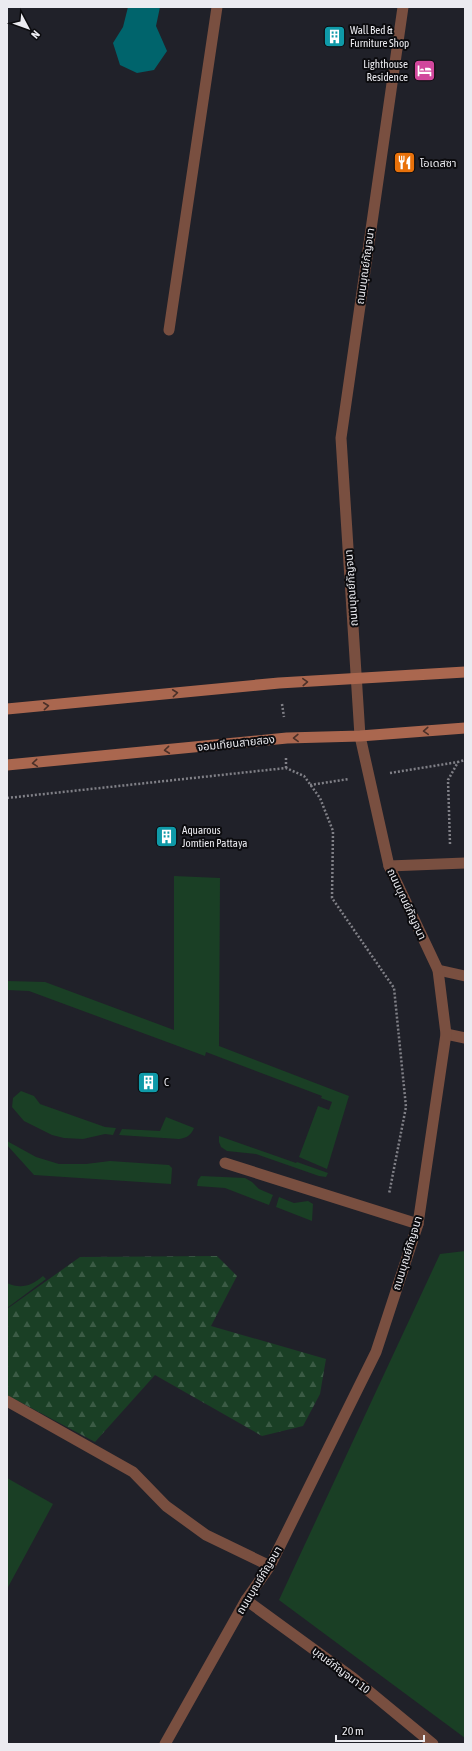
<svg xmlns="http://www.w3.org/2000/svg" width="472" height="1751" viewBox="0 0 472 1751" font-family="'Asap Condensed','Noto Sans Thai',sans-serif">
  <defs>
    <pattern id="forest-firs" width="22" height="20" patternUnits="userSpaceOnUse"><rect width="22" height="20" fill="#1a3f25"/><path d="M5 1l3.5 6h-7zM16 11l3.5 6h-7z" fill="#3b5b45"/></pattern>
  </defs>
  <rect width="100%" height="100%" fill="#202129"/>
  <!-- grass -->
  <g fill="#1a3f25">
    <path d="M174,876L220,878L219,1046L349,1096L327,1169L299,1157L318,1106L329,1110L332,1102L321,1098L322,1096L206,1052L205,1056L29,991L7,990V981L45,982L174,1030Z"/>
    <path d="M21,1091L34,1096L40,1104L105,1127L116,1128L113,1135L105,1134L83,1139L64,1138L52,1135L24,1121L12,1107L13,1098Z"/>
    <path d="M166,1117L194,1128C191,1135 187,1138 179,1139L119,1135L122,1129L160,1131Z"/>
    <path d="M219,1136L296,1163L297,1162L328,1173L326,1177L319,1176L256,1154L227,1151L221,1147L219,1142Z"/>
    <path d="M7,1141L36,1157L59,1164H86L110,1161L169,1165L172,1168L171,1184L34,1175L7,1145Z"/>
    <path d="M201,1176L245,1178L252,1182L259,1189L273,1195L269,1205L225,1188L197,1186L198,1180Z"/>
    <path d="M279,1197L294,1203L308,1201L313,1204L312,1221L276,1207Z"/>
    <path d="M465,1251V1738L279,1600L440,1254Z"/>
    <path d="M43,1276L46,1279L7,1308V1283C22,1290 32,1285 43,1276Z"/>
    <path d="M7,1478L53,1504L7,1589Z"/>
  </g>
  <!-- forest -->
  <path fill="url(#forest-firs)" d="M217,1256L237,1276L211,1326L326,1359L320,1394L303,1426L262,1436L155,1375L95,1442L7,1395V1309L80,1257Z"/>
  <!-- water -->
  <path fill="#00646c" d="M128,7H160L156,26L167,51L154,70L137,73L120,65L113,43L123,27Z"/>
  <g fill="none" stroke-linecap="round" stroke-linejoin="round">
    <!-- path -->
    <g stroke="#808087" stroke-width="2.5" stroke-dasharray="2 2" stroke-linecap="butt">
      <path d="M282,704L284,717"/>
      <path d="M286,768V758"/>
      <path d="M390,773L458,762"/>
      <path d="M310,785L349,779"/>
      <path d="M7,798L286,768L304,776L320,798L333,831L332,898L394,988L406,1107L389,1194"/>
      <path d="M450,844L448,780L458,762L465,760"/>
    </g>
    <!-- service -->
    <g stroke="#794f40" stroke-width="11">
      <path d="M169,330L217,7"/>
      <path d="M389,866L465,863"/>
      <path d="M438,970L465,976"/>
      <path d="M225,1163L418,1224"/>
      <path d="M7,1401L133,1472L166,1506L206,1535L270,1566"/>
    </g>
    <!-- minor -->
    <g stroke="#794f40" stroke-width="11">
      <path d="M446,1034L465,1038"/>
      <path d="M246,1600L353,1678L433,1744"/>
    </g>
    <!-- tertiary -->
    <path stroke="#794f40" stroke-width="11" d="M165,1744L246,1600L270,1566L376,1352L418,1224L446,1034L438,970L389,866L360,736L341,438L403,7"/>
    <!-- secondary -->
    <g stroke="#aa674f" stroke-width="11">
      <path d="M7,709L279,683L465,672"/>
      <path d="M7,765L287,738L360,736L465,728"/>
    </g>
  </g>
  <!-- one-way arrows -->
  <defs><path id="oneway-chevron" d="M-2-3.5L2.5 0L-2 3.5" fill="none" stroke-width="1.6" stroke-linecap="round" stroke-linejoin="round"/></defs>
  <g stroke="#4b3028">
    <use href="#oneway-chevron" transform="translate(305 682) rotate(-3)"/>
    <use href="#oneway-chevron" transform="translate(175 693) rotate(-6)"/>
    <use href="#oneway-chevron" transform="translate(46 706) rotate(-6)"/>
    <use href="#oneway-chevron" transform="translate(426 731) rotate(176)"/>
    <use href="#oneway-chevron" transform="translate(296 738) rotate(178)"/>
    <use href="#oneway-chevron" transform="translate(167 750) rotate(174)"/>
    <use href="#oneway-chevron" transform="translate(35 763) rotate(175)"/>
  </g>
  <!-- icons -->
  <defs>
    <symbol id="building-square" viewBox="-11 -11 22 22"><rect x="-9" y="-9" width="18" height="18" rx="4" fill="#0f9aa8" stroke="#0b0b0e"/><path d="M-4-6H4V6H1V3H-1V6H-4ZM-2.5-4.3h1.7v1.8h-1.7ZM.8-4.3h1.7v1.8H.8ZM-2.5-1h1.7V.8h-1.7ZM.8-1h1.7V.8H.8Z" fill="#fff"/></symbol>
    <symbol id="hotel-square" viewBox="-11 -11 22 22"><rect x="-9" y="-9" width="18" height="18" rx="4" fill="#d1479c" stroke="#0b0b0e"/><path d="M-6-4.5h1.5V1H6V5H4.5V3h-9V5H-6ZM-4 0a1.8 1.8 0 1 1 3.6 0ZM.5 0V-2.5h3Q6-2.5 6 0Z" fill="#fff"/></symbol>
    <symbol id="restaurant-square" viewBox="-11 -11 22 22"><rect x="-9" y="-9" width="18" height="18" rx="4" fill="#e8710a" stroke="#0b0b0e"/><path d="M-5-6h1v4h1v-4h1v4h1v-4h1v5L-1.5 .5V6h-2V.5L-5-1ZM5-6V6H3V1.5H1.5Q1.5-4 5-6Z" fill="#fff"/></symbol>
  </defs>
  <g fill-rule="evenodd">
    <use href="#building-square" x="322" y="24" width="25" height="25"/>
    <use href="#hotel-square" x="412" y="58" width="25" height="25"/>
    <use href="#restaurant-square" x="392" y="150" width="25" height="25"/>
    <use href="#building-square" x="154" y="824" width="25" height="25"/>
    <use href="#building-square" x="136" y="1070" width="25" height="25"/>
  </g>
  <g text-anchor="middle" stroke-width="4" stroke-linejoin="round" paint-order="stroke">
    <!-- poi labels -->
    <g font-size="11" fill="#ebebf0" stroke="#0b0b0e" text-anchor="start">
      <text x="350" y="34">Wall Bed &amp;<tspan x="350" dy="13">Furniture Shop</tspan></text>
      <text x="408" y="68" text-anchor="end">Lighthouse<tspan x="408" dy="13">Residence</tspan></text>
      <text x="420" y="167">โอเดสซา</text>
      <text x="182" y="834">Aquarous<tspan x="182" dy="13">Jomtien Pattaya</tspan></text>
      <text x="164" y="1086">C</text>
    </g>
    <!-- street labels -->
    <g font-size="11" fill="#ebebf0" stroke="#0b0b0e">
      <text transform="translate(365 266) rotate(-82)" y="4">ถนนบุณย์กัญจนา</text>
      <text transform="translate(351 588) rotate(-94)" y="4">ถนนบุณย์กัญจนา</text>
      <text transform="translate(236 743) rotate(-6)" y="4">จอมเทียนสายสอง</text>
      <text transform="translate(407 904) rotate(65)" y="4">ถนนบุณย์กัญจนา</text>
      <text transform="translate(407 1253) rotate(-73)" y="4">ถนนบุณย์กัญจนา</text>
      <text transform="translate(259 1580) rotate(-59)" y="4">ถนนบุณย์กัญจนา</text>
      <text transform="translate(341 1670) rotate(37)" y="4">บุณย์กัญจนา 10</text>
    </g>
  </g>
  <!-- border -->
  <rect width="472" height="1751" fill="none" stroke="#ebebf0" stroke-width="16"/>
  <!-- north arrow -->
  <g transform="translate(28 28) rotate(131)" stroke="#0b0b0e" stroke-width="3" paint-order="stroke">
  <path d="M0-3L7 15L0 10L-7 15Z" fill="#ebebf0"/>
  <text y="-6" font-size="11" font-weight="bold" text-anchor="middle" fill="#ebebf0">N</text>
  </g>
  <!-- scale -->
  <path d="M336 1735v6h88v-6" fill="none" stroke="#ebebf0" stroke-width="2"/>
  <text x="342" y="1735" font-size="12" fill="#ebebf0" stroke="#0b0b0e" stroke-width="3" paint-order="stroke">20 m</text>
</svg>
